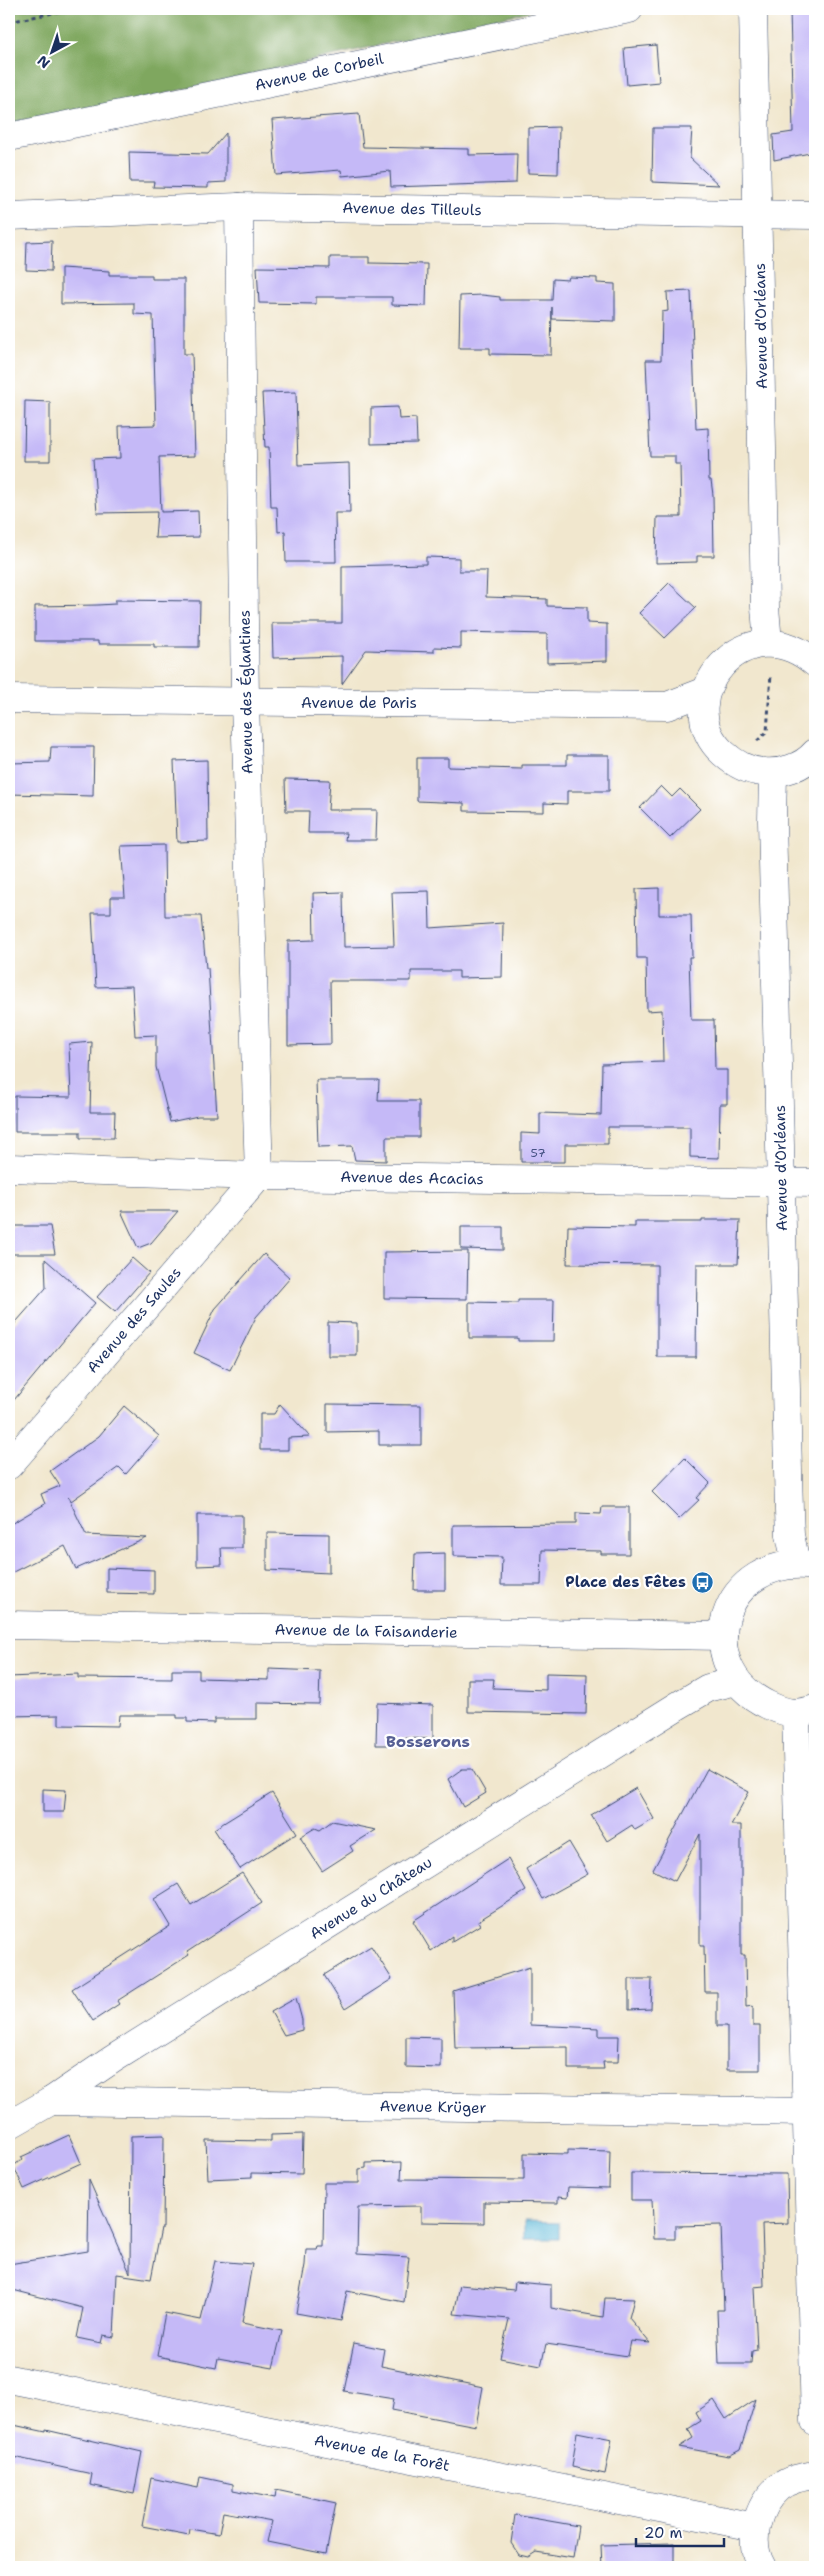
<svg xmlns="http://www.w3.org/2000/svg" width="824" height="2576" viewBox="0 0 824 2576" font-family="'Shantell Sans',sans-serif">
  <rect width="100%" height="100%" fill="#fff"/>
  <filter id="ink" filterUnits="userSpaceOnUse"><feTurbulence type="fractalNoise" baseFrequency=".02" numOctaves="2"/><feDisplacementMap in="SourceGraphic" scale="10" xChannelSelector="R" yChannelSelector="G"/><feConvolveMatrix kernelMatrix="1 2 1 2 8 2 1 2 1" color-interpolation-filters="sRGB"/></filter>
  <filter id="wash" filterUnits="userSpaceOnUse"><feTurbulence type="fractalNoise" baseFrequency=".0096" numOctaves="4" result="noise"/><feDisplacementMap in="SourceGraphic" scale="20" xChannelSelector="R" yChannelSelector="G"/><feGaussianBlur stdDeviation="1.12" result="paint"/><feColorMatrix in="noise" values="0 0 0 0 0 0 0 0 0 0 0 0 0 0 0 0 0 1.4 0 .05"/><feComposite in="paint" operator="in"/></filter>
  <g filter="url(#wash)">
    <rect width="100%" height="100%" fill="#f1e7ce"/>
    <!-- forest -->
    <path fill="#7fa75f" stroke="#4d6b5e" d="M9,9H539L9,129Z"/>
    <!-- water -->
    <path fill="#57b5d6" stroke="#39729a" d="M524,2221L559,2222V2239H524Z"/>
    <g id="blocks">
      <!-- building -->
      <g fill="#c5b9f7">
        <path d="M790,10H815V152L774,160L773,135L793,132Z"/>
        <path d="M656,45L659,82L627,85L624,48Z"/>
        <path d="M359,114L363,147L469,149V155L517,154L516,183L391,187L390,171L342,176L341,170L276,175L272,120Z"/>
        <path d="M559,127L558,174L528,173V128Z"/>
        <path d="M653,128H692L690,158L719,185L652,182Z"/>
        <path d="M226,133V182L208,183V188L153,187L154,182H130L129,152L208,154Z"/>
        <path d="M52,241L51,271L26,270L27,242Z"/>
        <path d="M330,257H369V263L427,264L426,306L392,305V297H316V304L259,303L257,267L330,268Z"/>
        <path d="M61,268L109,271V275H152V279H184V354H192L195,456L159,457L161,512L198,511L199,537L155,538L157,512L97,513L93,459L120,458L119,426L156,425L153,315L134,314V303L61,304Z"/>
        <path d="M569,277L597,278V283L615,284V321L552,319V307L551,355L490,354V348H459L460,296L482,295L500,297V300H552L553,279L568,280Z"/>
        <path d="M691,291L696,429L708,428L709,480H711L713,495L714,556H697V562L656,563L657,517H681L680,464H675V456H650L646,360H661L662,312L668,311L667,292Z"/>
        <path d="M296,392L298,465L349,463L350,513H335L336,562H286L285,531L278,532L277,507H271L269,447H265L262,393Z"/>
        <path d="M25,401L50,402V461H24Z"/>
        <path d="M398,407L399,419L416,418L417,443L371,444V408Z"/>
        <path d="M426,557L459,558V571H487L486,597L547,599V606L587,607V623L607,624V661L547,663V634L461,632V648L434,647V652L366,650L342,684V656L273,658L272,623H342V566L426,564Z"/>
        <path d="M669,583L696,608L665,638L639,613Z"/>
        <path d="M115,600L200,601L199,647H154V644H98V641H35V606L98,605L115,604Z"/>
        <path d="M51,747H94L93,796L9,794V763L50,762Z"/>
        <path d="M567,755H609V791H567V804L544,803V812L464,811V803L417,801V758H448V767L522,769V765H567Z"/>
        <path d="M207,760L208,841L177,842L174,761Z"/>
        <path d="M285,779L330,780L328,810H377L376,840H345L346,833H308L309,811H286Z"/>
        <path d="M661,786L672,797L680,789L700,809L670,838L640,808Z"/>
        <path d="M164,845L165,916H201L206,968H208L217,1116H198L170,1122L156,1067V1035L135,1036L132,986L96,987L92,913H111V897H125L121,846Z"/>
        <path d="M659,888V915H691L692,957H689L691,1020H714L715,1070H727V1104H720L719,1158L690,1157V1127H608V1144H565V1162H521V1133L540,1134V1113L601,1115L602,1064L663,1062L662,1010L647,1011L646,958H637L636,889Z"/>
        <path d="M429,891L430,928L503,923L502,977L459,978V971H411V981H330L331,1044L288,1045V941L314,940L313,893L343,892L344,947L394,946L392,892Z"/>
        <path d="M92,1042L90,1112H115L114,1138H80V1132H15V1096L71,1097L69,1044Z"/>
        <path d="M316,1080H379L378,1101H419V1137H386V1161L355,1160L352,1146L318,1147Z"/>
        <path d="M121,1211H178L151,1243L138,1248Z"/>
        <path d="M702,1220H740L738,1264H697L696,1357H657V1265L567,1264L568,1226L635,1227V1222H702Z"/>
        <path d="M9,1226H50L55,1254H9Z"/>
        <path d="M461,1227H503V1250L461,1249Z"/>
        <path d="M468,1251L467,1299L384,1298V1252Z"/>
        <path d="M264,1254L290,1278L256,1317L230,1370L194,1353L215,1309Z"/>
        <path d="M132,1258L149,1273L115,1312L97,1297Z"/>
        <path d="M45,1259L95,1303L9,1406V1330L46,1288Z"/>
        <path d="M518,1300H554L553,1341H518V1338H469V1302L518,1303Z"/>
        <path d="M328,1322L357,1323V1356H328Z"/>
        <path d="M280,1404L310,1437L288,1438V1450H260V1414H274Z"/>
        <path d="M327,1404L421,1405V1445H379V1431L327,1432Z"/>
        <path d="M124,1406L159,1436L126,1474L119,1467L71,1501L68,1497L86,1535L147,1538L76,1569L65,1546L9,1574V1525L45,1504L41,1494L60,1486L50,1471L99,1436Z"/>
        <path d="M685,1458L710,1483L696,1498L699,1500L679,1519L652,1492Z"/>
        <path d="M602,1507H629V1554H601V1551L542,1550L541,1585H501L502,1557L453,1556V1525L576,1524V1513L601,1514Z"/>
        <path d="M197,1515H242V1548H221L222,1565L197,1566Z"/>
        <path d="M267,1533L329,1534V1573L267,1570Z"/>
        <path d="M445,1553V1590H414L415,1554Z"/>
        <path d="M107,1568L154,1570V1594L107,1593Z"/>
        <path d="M269,1669L320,1671L319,1704L257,1703V1719H214V1723L187,1722V1718H177V1715H119L118,1726L59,1725V1715L9,1716V1677L78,1674V1678L172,1679V1670H199V1678L269,1680Z"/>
        <path d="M546,1673L587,1674L586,1714L468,1712V1679H494L493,1688L546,1690Z"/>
        <path d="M377,1703L433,1705V1739L404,1738V1745H376Z"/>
        <path d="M462,1769H472L486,1793L463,1807L448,1779Z"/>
        <path d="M707,1769L749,1792L731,1825H741V1955H745L746,2007L753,2006V2026H760V2070H727V2026H717V1992H705L704,1946H700V1834L675,1881L653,1870Z"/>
        <path d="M636,1788L654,1819L635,1830L632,1825L607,1841L591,1815Z"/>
        <path d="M43,1789L66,1790L64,1812H43Z"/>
        <path d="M272,1793L297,1833L240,1869L214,1829Z"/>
        <path d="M332,1821L376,1830L350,1846L353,1851L322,1871L300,1837L315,1828L320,1830Z"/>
        <path d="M569,1842L588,1874L543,1899L526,1869Z"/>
        <path d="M508,1859L526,1891L478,1921L480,1925L452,1942V1936L431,1951L413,1921Z"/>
        <path d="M242,1873L262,1903L187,1952L189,1955L117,2001L119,2004L93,2021L72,1989L170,1926L154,1899L178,1884L191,1905Z"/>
        <path d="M371,1946L392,1979L345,2009L324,1975Z"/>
        <path d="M530,1967V2025L599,2028V2036H619L618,2062H603L604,2069H568V2047L455,2048L453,1991Z"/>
        <path d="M629,1979H652L651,2009L629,2010Z"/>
        <path d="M296,1998L302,2020V2030L284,2035L271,2012Z"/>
        <path d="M406,2037L441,2038V2068L406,2067Z"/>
        <path d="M303,2134L302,2174L252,2173V2177L208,2179L206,2140L271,2141V2135Z"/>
        <path d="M69,2135L81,2163L24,2189L13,2165L23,2160L21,2157Z"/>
        <path d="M164,2135L163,2228H161L151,2279L117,2274L114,2337L103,2335L101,2343L77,2338L83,2308L9,2289V2264L88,2251L89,2180L130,2273L131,2136Z"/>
        <path d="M568,2150L610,2151L609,2188L568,2187L567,2198L558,2197V2203L484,2202V2223L421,2222V2206L358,2207L357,2254L409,2257L404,2302L347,2291L341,2321L296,2313L305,2265L306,2249H317L318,2246H323L324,2183H359V2169L366,2168V2163L402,2162L401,2179L524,2180V2153L568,2154Z"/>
        <path d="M631,2173L787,2174L788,2223L762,2224L764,2286L754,2287L757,2350L752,2351L751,2364H719L717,2310H724L721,2225L675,2226V2239H654L652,2200H631Z"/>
        <path d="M215,2261L252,2264L242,2323L282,2331L273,2368L218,2358L216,2368L157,2356L165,2313L201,2320Z"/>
        <path d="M515,2282L551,2285V2308L603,2317L605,2298L634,2299L629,2318L650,2343L631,2341L628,2356L546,2344L541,2366L500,2358L509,2319L454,2314L460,2285L514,2290Z"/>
        <path d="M354,2343L384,2349L381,2366L483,2387L476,2426L392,2410L394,2399L344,2391Z"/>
        <path d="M756,2399L740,2450L729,2456L679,2447L693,2438L688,2429L701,2421L696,2412L714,2400L726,2419Z"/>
        <path d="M9,2424L46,2432V2430L142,2452L134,2494L90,2485L92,2474L9,2456Z"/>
        <path d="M577,2432L612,2439L605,2474L572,2467Z"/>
        <path d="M200,2477L233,2484V2490L275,2498L276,2490L336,2503L326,2554L267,2542L272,2521L223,2512L219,2534L190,2529L189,2535L142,2526L151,2478L198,2488Z"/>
        <path d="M515,2515L578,2526L573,2558L536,2552L528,2557L519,2555L511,2543Z"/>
        <path d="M674,2543V2565L602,2567L601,2545Z"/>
      </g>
    </g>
  </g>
  <g filter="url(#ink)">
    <use href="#blocks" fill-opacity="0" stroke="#3b4b6f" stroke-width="1"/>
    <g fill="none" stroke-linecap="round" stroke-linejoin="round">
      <defs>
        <g id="minor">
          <path d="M753,9C757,208 762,408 765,607L768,643"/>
          <path d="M9,137L629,9"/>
          <path d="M9,216L239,207L815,215"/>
          <path d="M815,663C746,602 666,700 723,753C735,764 747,771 763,772C781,774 803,767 815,753"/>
          <path d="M9,699L667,706L706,691"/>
          <path d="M773,773L772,821L789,1511L790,1535L796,1563"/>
          <path d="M9,1168L259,1176L815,1183"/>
          <path d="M9,1465L259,1176L245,702L239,207"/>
          <path d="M815,1566C721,1552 688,1667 768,1705C788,1714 795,1715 815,1709"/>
          <path d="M9,1625L723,1636"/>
          <path d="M796,1714L815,2421"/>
          <path d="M51,2101L815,2112"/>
          <path d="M9,2125L51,2101L113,2059L679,1705L708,1688L737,1681"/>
          <path d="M9,2379L755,2527"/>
          <path d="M762,2567C747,2542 757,2506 778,2488C789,2479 802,2477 815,2475"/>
        </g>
      </defs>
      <!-- minor casing -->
      <use href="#minor" stroke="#3b4b6f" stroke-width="29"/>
      <!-- path -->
      <g stroke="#3b4b6f" stroke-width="3" stroke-dasharray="4 4" stroke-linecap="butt">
        <path d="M9,22L72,9"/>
        <path d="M757,741L767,732L771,674"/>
        <path d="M815,2567V2543"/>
      </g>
      <!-- minor -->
      <use href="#minor" stroke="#fff" stroke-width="28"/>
    </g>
  </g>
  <!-- icons -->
  <defs>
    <symbol id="bus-disc" viewBox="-11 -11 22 22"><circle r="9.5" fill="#1f6fb2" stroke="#fff"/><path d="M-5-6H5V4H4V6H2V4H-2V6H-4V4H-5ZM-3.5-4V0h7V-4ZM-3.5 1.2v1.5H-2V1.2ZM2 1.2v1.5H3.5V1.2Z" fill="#fff"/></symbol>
  </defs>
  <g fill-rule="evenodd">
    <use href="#bus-disc" x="690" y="1570" width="25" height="25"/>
  </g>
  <g text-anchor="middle" stroke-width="4.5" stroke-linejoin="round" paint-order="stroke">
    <!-- number labels -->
    <g font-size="12" fill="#465284">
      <text x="538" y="1157">57</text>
    </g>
    <!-- street labels -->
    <g font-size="15" fill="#1b2f5e" stroke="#fff">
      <text transform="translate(319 72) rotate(-12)" y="5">Avenue de Corbeil</text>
      <text transform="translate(412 209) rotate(1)" y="5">Avenue des Tilleuls</text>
      <text transform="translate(761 326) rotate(-91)" y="5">Avenue d'Orléans</text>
      <text transform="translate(246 692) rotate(-91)" y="5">Avenue des Églantines</text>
      <text x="359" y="708">Avenue de Paris</text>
      <text transform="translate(781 1168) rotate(-91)" y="5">Avenue d'Orléans</text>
      <text transform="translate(412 1178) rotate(1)" y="5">Avenue des Acacias</text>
      <text transform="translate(134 1320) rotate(-49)" y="5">Avenue des Saules</text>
      <text transform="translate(366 1631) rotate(1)" y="5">Avenue de la Faisanderie</text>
      <text transform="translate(371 1898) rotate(-32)" y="5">Avenue du Château</text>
      <text transform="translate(433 2107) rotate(1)" y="5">Avenue Krüger</text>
      <text transform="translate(382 2453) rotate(11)" y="5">Avenue de la Forêt</text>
    </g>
    <!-- poi labels -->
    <g font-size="15" font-weight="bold" fill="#1b2f5e" stroke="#fff" text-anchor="end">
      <text x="686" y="1587">Place des Fêtes</text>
    </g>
    <!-- neighbourhood labels -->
    <g font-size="16" font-weight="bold" fill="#565f94" stroke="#fff">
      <text x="428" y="1747">Bosserons</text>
    </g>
  </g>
  <!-- margin -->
  <rect width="824" height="2576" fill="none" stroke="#fff" stroke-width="30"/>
  <!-- north arrow -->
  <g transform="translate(52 52) rotate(220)" stroke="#ffffff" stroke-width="4" paint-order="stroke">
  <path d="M0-4L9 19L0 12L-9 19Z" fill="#1b2f5e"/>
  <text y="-8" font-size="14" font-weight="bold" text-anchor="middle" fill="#1b2f5e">N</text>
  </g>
  <!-- scale -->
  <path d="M636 2538v8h88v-8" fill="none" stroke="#1b2f5e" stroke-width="2.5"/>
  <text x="644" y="2538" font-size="15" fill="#1b2f5e" stroke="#ffffff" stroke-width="4" paint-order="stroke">20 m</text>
</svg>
